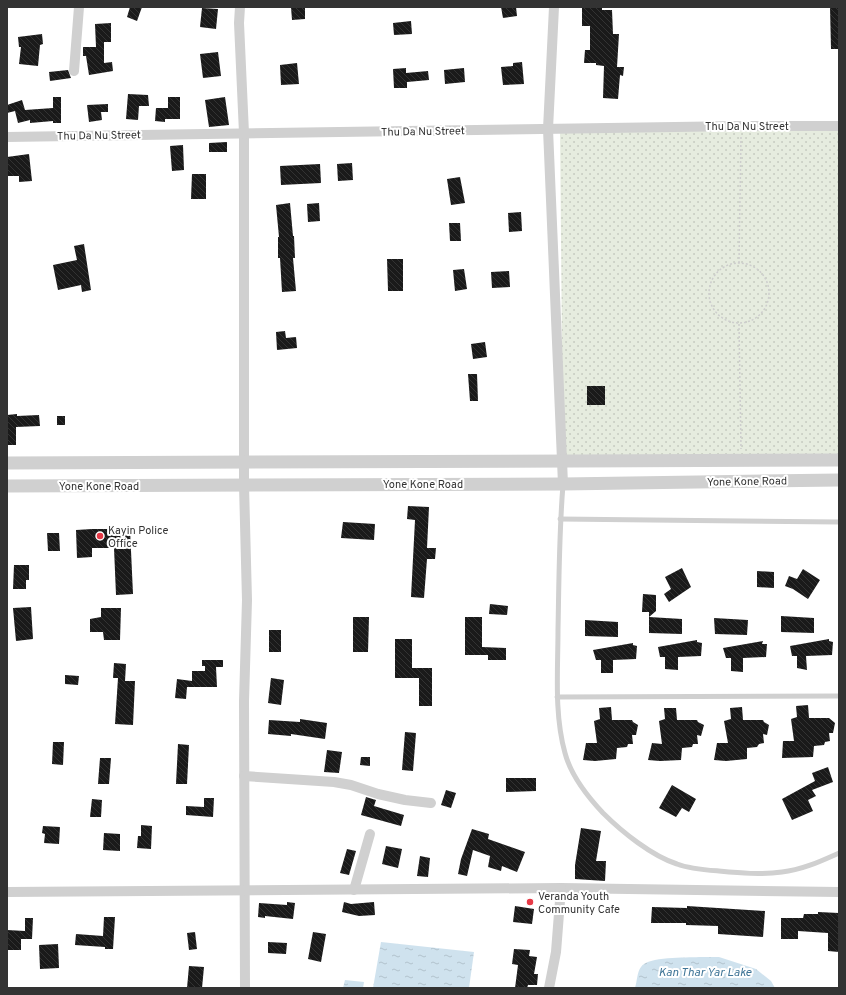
<svg xmlns="http://www.w3.org/2000/svg" width="846" height="995" viewBox="0 0 846 995" font-family="Overpass,sans-serif">
  <defs>
    <pattern id="park-dots" width="8" height="8" patternUnits="userSpaceOnUse"><rect width="8" height="8" fill="#e6ecdf"/><path d="M2 2h.1M6 6h.1" fill="none" stroke="#c6cbc0" stroke-width="1.8" stroke-linecap="round"/></pattern>
    <pattern id="water-ripples" width="26" height="14" patternUnits="userSpaceOnUse"><rect width="26" height="14" fill="#cfe2ee"/><path d="M2 4q2-2 4 0t4 0M15 11q2-2 4 0t4 0" fill="none" stroke="#b2c2cd"/></pattern>
    <pattern id="building-back-hatch" width="6" height="6" patternUnits="userSpaceOnUse"><rect width="6" height="6" fill="#1a1a1a"/><path d="M-1 5l2 2M0 0l6 6M5-1l2 2" fill="none" stroke="#333"/></pattern>
  </defs>
  <rect width="100%" height="100%" fill="#fff"/>
  <!-- park -->
  <path fill="url(#park-dots)" d="M839,126V460L563,462L560,127Z"/>
  <!-- water -->
  <g fill="url(#water-ripples)">
    <path d="M381,942L474,952L469,988H373Z"/>
    <path d="M699,957H719L756,969L771,981L775,988H635C637,982 637,972 641,967C648,956 686,958 699,957Z"/>
    <path d="M345,980L364,982L363,988H343Z"/>
  </g>
  <!-- building -->
  <g fill="url(#building-back-hatch)">
    <path d="M130,7H142L137,21L127,17Z"/>
    <path d="M291,7H305V19L292,20Z"/>
    <path d="M501,7H516L517,16L503,18Z"/>
    <path d="M582,7H602V10H612L613,34H619L617,67H624L623,76L620,75L618,99L603,98L604,66L596,65V63H584L585,50H590V26H582Z"/>
    <path d="M830,7H839V49H831Z"/>
    <path d="M202,8L218,9L216,29L200,27Z"/>
    <path d="M411,21L412,34L394,35L393,23Z"/>
    <path d="M111,23V42H104V63L112,62L113,71L89,75L86,56H83V47H96L95,24Z"/>
    <path d="M42,34L43,44L40,45L38,66L19,64L21,47H19L18,37Z"/>
    <path d="M218,52L221,76L203,78L200,54Z"/>
    <path d="M522,62L524,84L503,85L501,67L513,66V63Z"/>
    <path d="M297,63L299,84L281,85L280,65Z"/>
    <path d="M406,68V73L428,71L429,80L407,82V88H394L393,69Z"/>
    <path d="M464,68L465,82L445,84L444,70Z"/>
    <path d="M68,70L71,78L50,81L49,72Z"/>
    <path d="M128,94L148,95L149,106H139L138,120L126,119Z"/>
    <path d="M53,97H61V123H53V121L30,123V120L18,123L15,111L7,113V105L22,100L25,110L53,108Z"/>
    <path d="M168,97H180V119H165V122L155,121L156,108H168Z"/>
    <path d="M225,97L229,125L209,127L205,100Z"/>
    <path d="M108,104V112H101L102,120L89,122L87,105Z"/>
    <path d="M227,142V152H209V143Z"/>
    <path d="M183,145L184,170L172,171L170,146Z"/>
    <path d="M29,154L32,181L19,182V176H7V157Z"/>
    <path d="M352,163L353,180L338,181L337,164Z"/>
    <path d="M320,164L321,183L281,185L280,166Z"/>
    <path d="M192,174H206V199H191Z"/>
    <path d="M460,177L465,203L451,205L447,179Z"/>
    <path d="M290,203L293,236H294L295,258H293L296,291L282,292L280,258H278V237H279L276,205Z"/>
    <path d="M319,203L320,221L308,222L307,204Z"/>
    <path d="M521,212L522,231L509,232L508,213Z"/>
    <path d="M449,223H460L461,241H450Z"/>
    <path d="M84,244L91,290L82,292L81,285L58,290L53,265L77,260L74,246Z"/>
    <path d="M387,259H403V291H388Z"/>
    <path d="M464,269L467,289L455,291L453,270Z"/>
    <path d="M509,271L510,287L492,288L491,272Z"/>
    <path d="M285,331L286,338L296,337L297,348L277,350L276,332Z"/>
    <path d="M485,342L487,357L473,359L471,344Z"/>
    <path d="M468,374H477L478,401H470Z"/>
    <rect x="587" y="386" width="18" height="19"/>
    <path d="M17,414V416L39,415L40,426L16,427V445H7V415Z"/>
    <rect x="57" y="416" width="8" height="9"/>
    <path d="M408,506L429,507L427,548H436L435,559H427L424,598L411,597L415,520L407,519Z"/>
    <path d="M343,522L375,524L374,540L341,538Z"/>
    <path d="M92,529H130L133,594L116,595L114,548H92V557L77,558L76,530Z"/>
    <path d="M47,533H59L60,551H48Z"/>
    <path d="M14,565H29V580H26V589H13Z"/>
    <path d="M682,568L691,587L669,602L664,594L671,589L665,577Z"/>
    <path d="M803,569L820,580L808,599L793,589L785,586L789,576L797,579Z"/>
    <path d="M757,571L774,572V588L757,587Z"/>
    <path d="M643,594L656,595V611L649,617V612H642Z"/>
    <path d="M490,604L508,606L507,615L489,614Z"/>
    <path d="M31,607L33,639L16,641L13,608Z"/>
    <path d="M101,608H121L120,640H104L103,632H90V619L101,617Z"/>
    <path d="M781,616L814,618V633L781,632Z"/>
    <path d="M353,617H369L368,652H353Z"/>
    <path d="M465,617H482V647L506,648V660H488V655H465Z"/>
    <path d="M649,617L682,619V634L649,633Z"/>
    <path d="M714,618L748,620L747,635L715,634Z"/>
    <path d="M585,620L618,622V637L585,636Z"/>
    <rect x="269" y="630" width="12" height="22"/>
    <path d="M395,639H412V668H432V706H419V678H395Z"/>
    <path d="M829,639V641L833,642L832,655L806,656L807,670L797,668V656H792L790,646Z"/>
    <path d="M697,640V642L702,643L701,656L678,657V670L665,669V657H660L658,647Z"/>
    <path d="M763,641L762,644H767L766,657L743,658V672L731,671V658H726L723,648Z"/>
    <path d="M633,643V645L637,646L636,659L613,660V673H601V660H596L593,650Z"/>
    <path d="M202,660H223V667H216L217,687H187L186,699L175,698L177,679L192,681V671H205V666H202Z"/>
    <path d="M114,663L126,664L125,681H135L133,725L115,724L118,678H113Z"/>
    <path d="M65,675L79,676L78,685L65,684Z"/>
    <path d="M271,678L284,680L281,705L268,703Z"/>
    <path d="M808,705L809,718H829L835,723L833,733H829L830,741L825,742L824,745L814,746L813,757L782,758L783,741H794L791,719L797,717L796,706Z"/>
    <path d="M611,707L612,720H632L633,722L638,725L636,735H632L633,744H628L627,747L617,748L616,759L595,761L583,760L586,743H597L594,721L600,719L599,708Z"/>
    <path d="M742,707L743,720H763L764,722L769,725L767,735L763,734L764,743L759,744L757,747L747,748V759L726,761L714,760L717,743H728L724,721L731,719L730,708Z"/>
    <path d="M664,708H676L677,720H697L698,722L704,725L701,736L697,735L698,744H693L692,747L682,748L681,760L660,761L648,760L652,743L662,744L659,721L665,719Z"/>
    <path d="M300,719L327,723L325,739L291,734V736L268,734L269,720L300,722Z"/>
    <path d="M405,732L416,733L413,771L402,770Z"/>
    <path d="M53,742H64L63,765L52,764Z"/>
    <path d="M178,744L189,745L187,784H176Z"/>
    <path d="M327,750L342,752L339,773L324,772Z"/>
    <path d="M361,757H370V766L360,765Z"/>
    <path d="M100,758H111L109,784H98Z"/>
    <path d="M828,767L833,782L812,790L816,796L808,800L813,811L792,820L782,799L815,781L812,773Z"/>
    <path d="M506,778H536V791L506,792Z"/>
    <path d="M672,785L696,799L689,812L682,808L676,817L659,808Z"/>
    <path d="M446,790L456,793L451,808L441,805Z"/>
    <path d="M366,797L376,800L374,806L404,815L401,826L361,815Z"/>
    <path d="M204,798H214L213,817L186,815V806L204,807Z"/>
    <path d="M92,799L102,800L101,817H90Z"/>
    <path d="M141,825L152,826L151,849L137,848L138,836H141Z"/>
    <path d="M43,826L60,827L59,844L44,843L45,834L42,833Z"/>
    <path d="M581,828L601,831L596,861H606L605,881L575,879V865Z"/>
    <path d="M472,829L489,834L488,839L525,852L517,872L502,866L501,871L488,867L490,856L473,850L467,876L458,874L461,859Z"/>
    <path d="M104,833L120,834V851L103,850Z"/>
    <path d="M386,846L402,849L398,868L382,864Z"/>
    <path d="M347,849L356,851L349,875L340,873Z"/>
    <path d="M420,856L430,858L428,877L417,876Z"/>
    <path d="M287,902L295,903L293,919L265,916V918L258,917L259,903L287,905Z"/>
    <path d="M344,902L351,904L374,902L375,915L359,916L342,912Z"/>
    <path d="M515,906L534,909L532,924L513,922Z"/>
    <path d="M687,906L765,911L763,937L718,934V926L686,925V923H651L652,907L687,908Z"/>
    <path d="M818,912L839,913V952L828,951V933L798,931V939H781V918H803L804,914H818Z"/>
    <path d="M104,917H115L113,949H105V947L75,945L76,934L103,936Z"/>
    <path d="M25,918H33L32,939H21V950H7V930L25,931Z"/>
    <path d="M195,932L197,949L189,950L187,933Z"/>
    <path d="M313,932L326,934L321,962L308,959Z"/>
    <path d="M268,942L287,943L286,954L268,953Z"/>
    <path d="M58,944L59,968L40,969L39,945Z"/>
    <path d="M514,949L530,950L529,956L537,957L534,974H538L537,985H528L527,988H515L518,965L512,964Z"/>
    <path d="M189,966L204,967L202,988H187Z"/>
  </g>
  <g fill="none" stroke-linecap="round" stroke-linejoin="round">
    <!-- path -->
    <g stroke="#cdcdcd" stroke-width="1.5" stroke-dasharray="2 2" stroke-linecap="butt">
      <circle cx="739" cy="293" r="30"/>
      <path d="M739,263L741,135"/>
      <path d="M739,324L741,449"/>
    </g>
    <!-- service -->
    <g stroke="#d0d0d0" stroke-width="5">
      <path d="M563,485C559,533 559,581 558,630C558,670 554,714 565,753C571,776 587,796 603,813C622,832 652,856 677,864C690,869 706,870 719,871C740,873 761,875 782,872C802,870 821,861 839,853"/>
      <path d="M560,519L839,522"/>
      <path d="M557,697L839,696"/>
    </g>
    <!-- minor -->
    <g stroke="#d0d0d0" stroke-width="10">
      <path d="M240,7L239,23L244,133V485L247,600L244,701L245,988"/>
      <path d="M554,7L548,129L563,484"/>
      <path d="M74,71L79,7"/>
      <path d="M7,137L741,126H839"/>
      <path d="M244,776L334,782L351,785L378,794L405,800L431,803"/>
      <path d="M354,890L370,834"/>
      <path d="M7,892L561,888L839,892"/>
      <path d="M549,988L556,952L561,888"/>
    </g>
    <!-- tertiary -->
    <g stroke="#d0d0d0" stroke-width="13">
      <path d="M7,463L839,460"/>
      <path d="M7,486L563,484L839,480"/>
    </g>
  </g>
  <!-- markers -->
  <g fill="#e63946" stroke="#fff" stroke-width="1.5">
    <circle cx="100" cy="536" r="4"/>
    <circle cx="530" cy="902" r="4"/>
  </g>
  <g text-anchor="middle" stroke-width="4" stroke-linejoin="round" paint-order="stroke">
    <!-- street labels -->
    <g font-size="11" fill="#333" stroke="#fff">
      <text x="747" y="130">Thu Da Nu Street</text>
      <text transform="translate(423 131) rotate(-1)" y="4">Thu Da Nu Street</text>
      <text transform="translate(99 135) rotate(-1)" y="4">Thu Da Nu Street</text>
      <text transform="translate(747 481) rotate(-1)" y="4">Yone Kone Road</text>
      <text x="423" y="488">Yone Kone Road</text>
      <text x="99" y="490">Yone Kone Road</text>
    </g>
    <!-- poi labels -->
    <g font-size="11" fill="#333" stroke="#fff" text-anchor="start">
      <text x="108" y="534">Kayin Police<tspan x="108" dy="13">Office</tspan></text>
      <text x="538" y="900">Veranda Youth<tspan x="538" dy="13">Community Cafe</tspan></text>
    </g>
    <!-- water labels -->
    <g font-size="12" font-style="italic" fill="#3f7597" stroke="#fff">
      <text x="705" y="976">Kan Thar Yar Lake</text>
    </g>
  </g>
  <!-- border -->
  <rect width="846" height="995" fill="none" stroke="#333333" stroke-width="16"/>
</svg>
